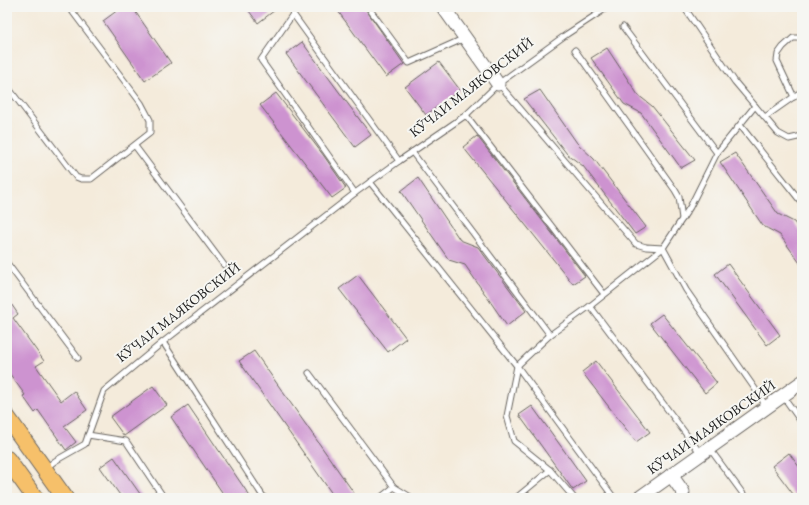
<svg xmlns="http://www.w3.org/2000/svg" width="809" height="505" viewBox="0 0 809 505" font-family="'EB Garamond',serif">
  <rect width="100%" height="100%" fill="#f6f6f2"/>
  <filter id="ink" filterUnits="userSpaceOnUse"><feTurbulence type="fractalNoise" baseFrequency=".025" numOctaves="2"/><feDisplacementMap in="SourceGraphic" scale="8" xChannelSelector="R" yChannelSelector="G"/><feConvolveMatrix kernelMatrix="1 2 1 2 8 2 1 2 1" color-interpolation-filters="sRGB"/></filter>
  <filter id="wash" filterUnits="userSpaceOnUse"><feTurbulence type="fractalNoise" baseFrequency=".012" numOctaves="4" result="noise"/><feDisplacementMap in="SourceGraphic" scale="16" xChannelSelector="R" yChannelSelector="G"/><feGaussianBlur stdDeviation="0.9" result="paint"/><feColorMatrix in="noise" values="0 0 0 0 0 0 0 0 0 0 0 0 0 0 0 0 0 1.4 0 .05"/><feComposite in="paint" operator="in"/></filter>
  <g filter="url(#wash)">
    <rect width="100%" height="100%" fill="#f4ebdb"/>
    <g id="blocks">
      <!-- building -->
      <g fill="#cd93d0">
        <path d="M122,7H132L171,63L145,81L103,21Z"/>
        <path d="M246,7H279L258,23Z"/>
        <path d="M335,7H364L404,64L386,77Z"/>
        <path d="M302,42L371,135L355,147L286,54Z"/>
        <path d="M607,48L638,95L652,106L695,160L681,168L641,113L624,104L591,58Z"/>
        <path d="M439,62L460,90L426,115L405,87Z"/>
        <path d="M540,90L577,143L594,159L646,227L635,234L583,166L567,154L524,99Z"/>
        <path d="M276,93L324,156L346,188L332,198L260,105Z"/>
        <path d="M477,136L585,276L573,284L463,147Z"/>
        <path d="M735,153L778,214L794,222L802,234V266L780,235L763,226L720,162Z"/>
        <path d="M418,178L460,240L478,247L526,311L507,326L465,265L449,260L401,191Z"/>
        <path d="M728,264L780,335L767,345L715,274Z"/>
        <path d="M358,275L406,338L388,352L339,289Z"/>
        <path d="M7,298L18,314L13,318L44,361L36,366L61,401L74,391L87,410L64,426L76,442L66,450L38,410L35,413L23,396L25,395L7,370Z"/>
        <path d="M662,314L717,383L705,393L650,323Z"/>
        <path d="M254,351L354,493L347,498H335L239,361Z"/>
        <path d="M596,361L650,432L636,442L582,372Z"/>
        <path d="M153,386L167,405L124,436L110,417Z"/>
        <path d="M188,405L251,498H226L171,417Z"/>
        <path d="M532,406L586,481L573,490L519,415Z"/>
        <path d="M789,453L802,471V498H796L772,466Z"/>
        <path d="M114,457L143,498H122L100,467Z"/>
      </g>
    </g>
  </g>
  <g filter="url(#ink)">
    <use href="#blocks" fill-opacity="0" stroke="#68645f" stroke-width="1"/>
    <g fill="none" stroke-linecap="round" stroke-linejoin="round">
      <defs>
        <g id="service">
          <path d="M295,7L293,14L261,60L355,193"/>
          <path d="M368,7L409,63L465,38"/>
          <path d="M684,7L735,82L778,133L789,139L802,136"/>
          <path d="M293,14L399,161"/>
          <path d="M623,27L717,153"/>
          <path d="M575,50L675,190L679,197L682,219"/>
          <path d="M499,84L636,244L646,247L663,248L686,290L760,396L766,407"/>
          <path d="M7,86L76,177L81,179H91L150,133V120L141,103L69,7"/>
          <path d="M794,97L777,61L778,54L783,47L793,38H802"/>
          <path d="M466,115L604,294"/>
          <path d="M765,117L802,91"/>
          <path d="M740,125L802,203"/>
          <path d="M135,146L224,265"/>
          <path d="M412,152L550,335"/>
          <path d="M370,182L517,366L614,498"/>
          <path d="M7,263L78,358"/>
          <path d="M590,306L701,454"/>
          <path d="M163,342L264,498"/>
          <path d="M309,373L394,487L412,498"/>
          <path d="M783,396L802,423"/>
          <path d="M88,435L126,441L164,498"/>
          <path d="M710,449L746,498"/>
          <path d="M46,468L55,461L85,444L104,391L163,342L355,193L399,161L466,115L498,84L567,34L608,7"/>
          <path d="M380,498L394,487"/>
          <path d="M516,498L550,470"/>
          <path d="M574,498L550,470L514,441L507,416L517,366L550,335L590,306L663,248L690,207L717,153L755,106"/>
        </g>
        <g id="tertiary">
          <path d="M443,7L498,84"/>
          <path d="M671,475L683,492"/>
          <path d="M639,498L701,454L802,382"/>
        </g>
        <g id="primary">
          <path d="M7,417L65,498"/>
          <path d="M7,459L35,498"/>
        </g>
      </defs>
      <!-- service casing -->
      <use href="#service" stroke="#68645f" stroke-width="7"/>
      <!-- tertiary casing -->
      <use href="#tertiary" stroke="#68645f" stroke-width="15"/>
      <!-- primary casing -->
      <use href="#primary" stroke="#68645f" stroke-width="18"/>
      <!-- service -->
      <use href="#service" stroke="#fff" stroke-width="5"/>
      <!-- tertiary -->
      <use href="#tertiary" stroke="#fff" stroke-width="13"/>
      <!-- primary -->
      <use href="#primary" stroke="#f6c06b" stroke-width="16"/>
    </g>
  </g>
  <g text-anchor="middle" stroke-width="4" stroke-linejoin="round" paint-order="stroke">
    <!-- street labels -->
    <g font-size="14" fill="#1c1c1c" stroke="#f6f6f2">
      <text transform="translate(471 87) rotate(-38)" y="5">КӮЧАИ МАЯКОВСКИЙ</text>
      <text transform="translate(178 312) rotate(-38)" y="5">КӮЧАИ МАЯКОВСКИЙ</text>
      <text transform="translate(711 427) rotate(-35)" y="5">КӮЧАИ МАЯКОВСКИЙ</text>
    </g>
  </g>
  <!-- margin -->
  <rect width="809" height="505" fill="none" stroke="#f6f6f2" stroke-width="24"/>
</svg>
